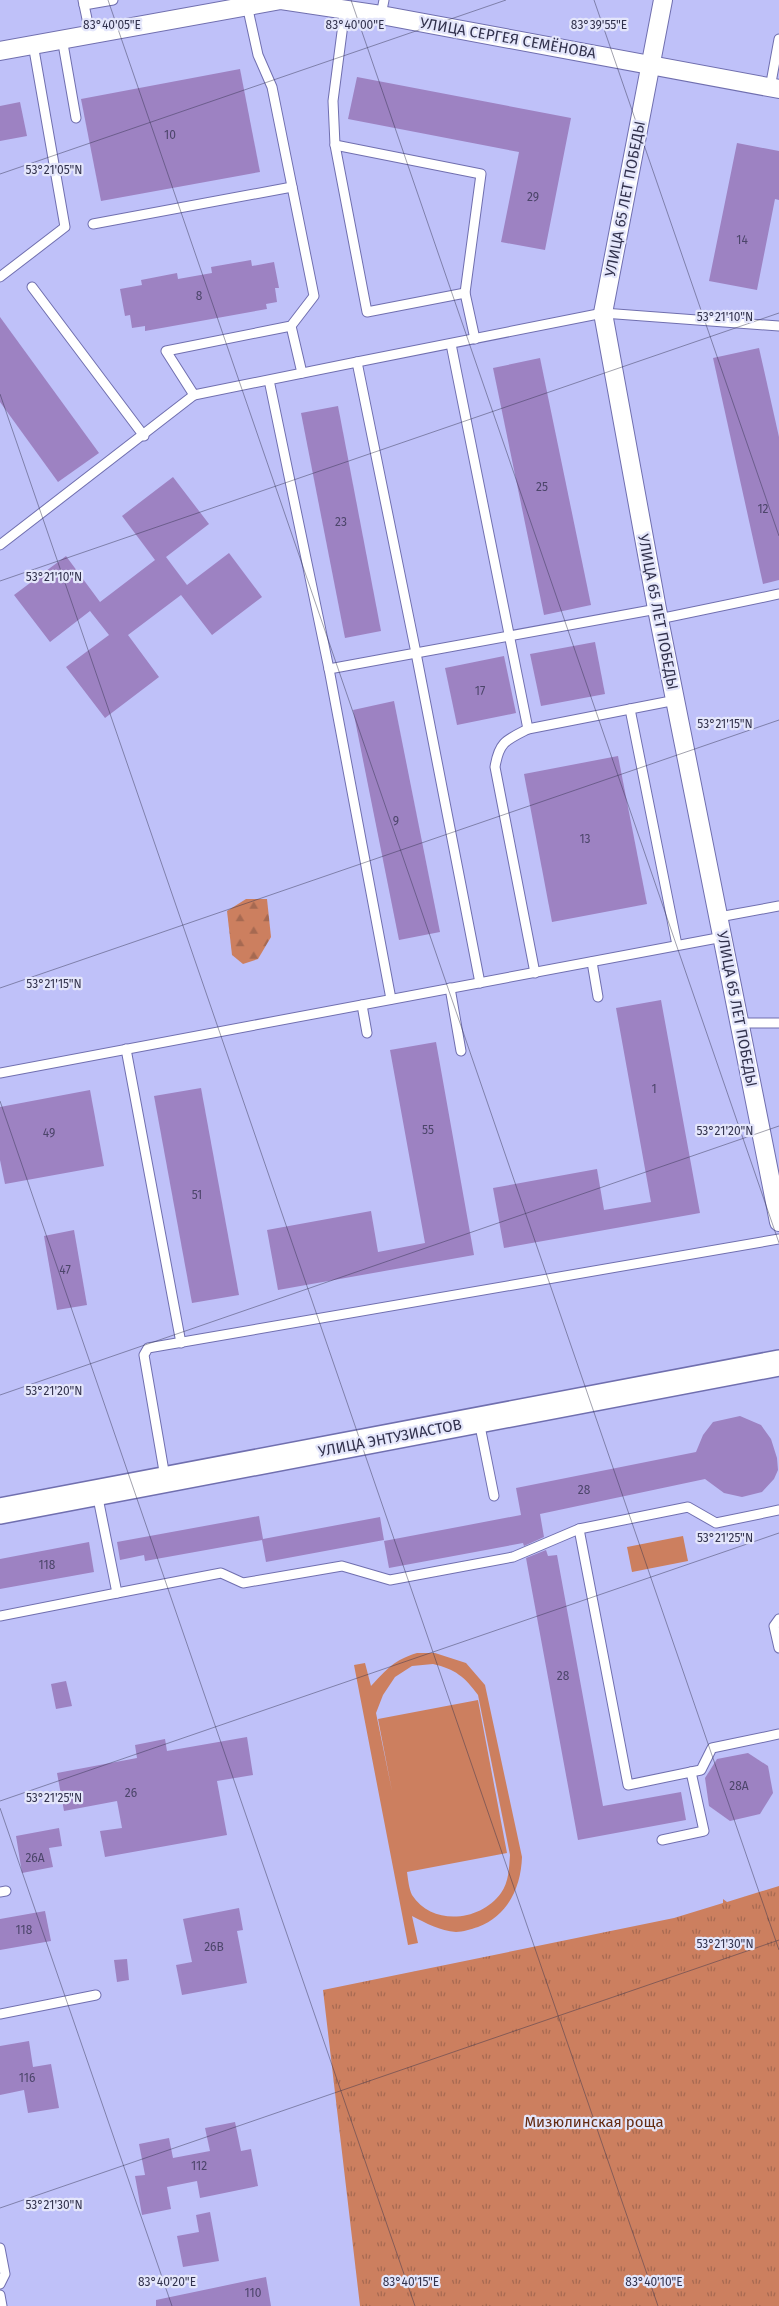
<svg xmlns="http://www.w3.org/2000/svg" width="779" height="2306" viewBox="0 0 779 2306" font-family="'Fira Sans',sans-serif">
  <defs>
    <pattern id="forest-firs" width="22" height="20" patternUnits="userSpaceOnUse" patternTransform="scale(1.25)"><rect width="22" height="20" fill="#cc7f5f"/><path d="M5 1l3.5 6h-7zM16 11l3.5 6h-7z" fill="#a66951"/></pattern>
    <pattern id="park-tufts" width="24" height="20" patternUnits="userSpaceOnUse" patternTransform="scale(1.25)"><rect width="24" height="20" fill="#cc7f5f"/><path d="M3 7l-1-3M5 7V3M7 7l1-3M15 17l-1-3M17 17v-4M19 17l1-3" fill="none" stroke="#a66951"/></pattern>
  </defs>
  <rect width="100%" height="100%" fill="#bfc1f9"/>
  <!-- forest -->
  <path fill="url(#forest-firs)" d="M246,899H267L271,937L258,959L243,964L232,955L227,911Z"/>
  <!-- park -->
  <path fill="url(#park-tufts)" d="M779,1886V2306H360L323,1990L674,1918L723,1903V1899L727,1902Z"/>
  <!-- pitch -->
  <g fill="#cc7f5f" fill-rule="evenodd">
    <path d="M683,1536L688,1561L632,1572L627,1547Z"/>
    <path d="M417,1653H435L466,1663L485,1685L522,1857C521,1887 508,1916 478,1927C471,1929 463,1932 456,1932C440,1931 426,1923 412,1916L418,1943L408,1945L354,1665L365,1663L371,1686C387,1669 394,1660 417,1653ZM433,1664C455,1669 465,1677 478,1695L510,1855C509,1868 509,1882 501,1893C481,1921 433,1927 412,1895C409,1889 408,1879 407,1872L507,1853L478,1700L378,1719L392,1791L376,1713L383,1695L395,1677L412,1666Z"/>
  </g>
  <!-- building -->
  <g fill="#9d82c2">
    <path d="M240,69L260,172L101,201L81,99Z"/>
    <path d="M357,77L571,118L545,250L501,242L519,152L348,119Z"/>
    <path d="M20,102L27,136L0,141V106Z"/>
    <path d="M737,143L779,151V200L775,199L757,290L709,281Z"/>
    <path d="M251,260L252,266L274,262L279,288H275L277,302L266,304L267,309L145,331V326L132,328L130,315L125,316L120,289L142,285L141,280L177,273L178,279L212,273L211,267Z"/>
    <path d="M0,317L99,453L58,482L0,402Z"/>
    <path d="M759,348L779,437V580L763,584L713,358Z"/>
    <path d="M540,358L591,605L544,615L493,368Z"/>
    <path d="M338,406L381,631L345,638L301,413Z"/>
    <path d="M173,477L209,524L166,557L187,585L229,553L262,597L212,635L181,595L128,635L159,677L105,718L66,667L109,635L90,611L50,642L14,595L66,556L100,602L155,560L122,516Z"/>
    <path d="M595,642L605,694L541,706L530,654Z"/>
    <path d="M504,656L516,713L457,725L445,668Z"/>
    <path d="M394,701L440,932L399,940L353,710Z"/>
    <path d="M618,756L647,904L552,922L524,774Z"/>
    <path d="M661,1000L700,1213L504,1248L493,1188L597,1169L604,1210L651,1202L616,1008Z"/>
    <path d="M436,1042L474,1255L278,1290L267,1230L371,1211L378,1252L425,1243L390,1050Z"/>
    <path d="M201,1088L239,1295L192,1303L154,1096Z"/>
    <path d="M90,1090L104,1166L5,1184L0,1160V1107Z"/>
    <path d="M74,1230L87,1305L57,1310L44,1236Z"/>
    <path d="M740,1416L761,1425L771,1439L777,1458L778,1470L774,1479L762,1492L742,1497L724,1493L705,1479L540,1514L544,1537L524,1546L523,1543L389,1568L384,1541L521,1515L516,1488L696,1452L703,1435L713,1422Z"/>
    <path d="M259,1516L263,1539L380,1517L384,1540L266,1562L262,1540L145,1561L144,1555L120,1560L117,1542Z"/>
    <path d="M89,1542L94,1572L0,1589V1559Z"/>
    <path d="M546,1550L548,1556L557,1555L603,1806L681,1792L686,1820L578,1840L526,1558Z"/>
    <path d="M66,1681L72,1706L56,1709L51,1684Z"/>
    <path d="M247,1737L253,1775L217,1781L227,1835L105,1857L100,1831L122,1828L117,1801L64,1811L57,1773L137,1758L135,1745L165,1739L167,1751Z"/>
    <path d="M748,1753L768,1766L773,1793L760,1814L730,1821L709,1806L705,1778L717,1759Z"/>
    <path d="M59,1828L62,1846L49,1848L53,1867L22,1873L16,1836Z"/>
    <path d="M239,1908L243,1930L237,1931L247,1983L182,1995L176,1965L192,1962L183,1919Z"/>
    <path d="M45,1911L51,1941L0,1950V1919Z"/>
    <path d="M127,1959L129,1980L117,1982L114,1960Z"/>
    <path d="M29,2041L33,2067L51,2064L59,2108L28,2113L24,2090L0,2095V2046Z"/>
    <path d="M235,2122L241,2151L251,2149L258,2186L200,2198L197,2181L167,2187L171,2209L142,2215L135,2176L145,2175L139,2144L169,2138L173,2158L210,2151L205,2128Z"/>
    <path d="M210,2212L219,2261L183,2267L177,2236L199,2232L196,2215Z"/>
    <path d="M266,2277L271,2306H156V2300Z"/>
  </g>
  <g fill="none" stroke-linecap="round" stroke-linejoin="round">
    <defs>
      <g id="lane">
        <path d="M83,0L90,33"/>
        <path d="M84,5L113,0"/>
        <path d="M247,5L258,55L272,87L314,296L291,326L166,351L194,395L357,362L416,653L329,669L269,380"/>
        <path d="M345,9L333,101L335,145L367,312L465,293"/>
        <path d="M381,15L384,0"/>
        <path d="M62,38L76,118"/>
        <path d="M770,88L779,39"/>
        <path d="M335,145L481,174L465,293L475,339"/>
        <path d="M93,224L292,187"/>
        <path d="M0,277L65,227L33,44"/>
        <path d="M32,287L144,436"/>
        <path d="M291,326L302,373"/>
        <path d="M451,344L528,729"/>
        <path d="M357,362L603,313L779,326"/>
        <path d="M0,545L194,395"/>
        <path d="M659,619L779,594"/>
        <path d="M329,669L391,999"/>
        <path d="M630,709L677,945"/>
        <path d="M719,917L779,906"/>
        <path d="M592,962L598,997"/>
        <path d="M535,973L495,767C499,742 506,740 528,729L676,700"/>
        <path d="M480,983L416,653L657,609"/>
        <path d="M450,988L461,1051"/>
        <path d="M362,1005L367,1033"/>
        <path d="M740,1023H779"/>
        <path d="M126,1049L181,1343"/>
        <path d="M0,1073L723,937"/>
        <path d="M479,1421L494,1496"/>
        <path d="M165,1477L144,1355L148,1348L779,1239"/>
        <path d="M97,1493L117,1593L221,1573L243,1583L342,1566L390,1580L513,1557L579,1529L688,1507L716,1523L779,1510"/>
        <path d="M579,1529L628,1785L691,1772L704,1831L662,1840"/>
        <path d="M0,1616L117,1593"/>
        <path d="M779,1619L774,1626L779,1648"/>
        <path d="M691,1772L701,1770L712,1748L779,1734"/>
        <path d="M0,1892L6,1891"/>
        <path d="M0,2014L96,1995"/>
        <path d="M0,2248L5,2274L0,2284"/>
        <path d="M0,2295L2,2306"/>
      </g>
      <g id="street">
        <path d="M663,0L603,313L657,609L779,1222"/>
        <path d="M0,51L281,0L381,15L779,89"/>
      </g>
      <path id="secondary" d="M0,1511L779,1363"/>
    </defs>
    <!-- lane casing -->
    <use href="#lane" stroke="#706faf" stroke-width="11"/>
    <!-- street casing -->
    <use href="#street" stroke="#706faf" stroke-width="20"/>
    <!-- secondary casing -->
    <use href="#secondary" stroke="#706faf" stroke-width="28"/>
    <!-- lane -->
    <use href="#lane" stroke="#fff" stroke-width="9"/>
    <!-- street -->
    <use href="#street" stroke="#fff" stroke-width="18"/>
    <!-- secondary -->
    <use href="#secondary" stroke="#fff" stroke-width="25"/>
  </g>
  <!-- ticks -->
  <path fill="none" stroke="#31314c" stroke-width="1" stroke-opacity="0.45" d="M108,0L779,1950M351,0L779,1243M594,0L779,536M0,174L506,0M0,394L658,2306M0,581L779,313M0,988L779,720M0,1101L415,2306M0,1395L779,1126M0,1801L779,1533M0,1808L172,2306M0,2208L779,1940"/>
  <g text-anchor="middle" stroke-width="4.5" stroke-linejoin="round" paint-order="stroke">
    <!-- number labels -->
    <g font-size="12" fill="#4c456a">
      <text x="170" y="139">10</text>
      <text x="533" y="201">29</text>
      <text x="742" y="244">14</text>
      <text x="199" y="300">8</text>
      <text x="542" y="491">25</text>
      <text x="763" y="513">12</text>
      <text x="341" y="526">23</text>
      <text x="480" y="695">17</text>
      <text x="396" y="825">9</text>
      <text x="585" y="843">13</text>
      <text x="654" y="1093">1</text>
      <text x="428" y="1134">55</text>
      <text x="49" y="1137">49</text>
      <text x="197" y="1199">51</text>
      <text x="65" y="1274">47</text>
      <text x="584" y="1494">28</text>
      <text x="47" y="1569">118</text>
      <text x="563" y="1680">28</text>
      <text x="739" y="1790">28А</text>
      <text x="131" y="1797">26</text>
      <text x="35" y="1862">26А</text>
      <text x="24" y="1934">118</text>
      <text x="214" y="1951">26В</text>
      <text x="27" y="2082">116</text>
      <text x="199" y="2170">112</text>
      <text x="253" y="2297">110</text>
    </g>
    <!-- street labels -->
    <g font-size="15" fill="#31314c" stroke="#e4e6fb">
      <text transform="translate(508 38) rotate(10)" y="5">УЛИЦА СЕРГЕЯ СЕМЁНОВА</text>
      <text transform="translate(625 199) rotate(-79)" y="5">УЛИЦА 65 ЛЕТ ПОБЕДЫ</text>
      <text transform="translate(658 612) rotate(79)" y="5">УЛИЦА 65 ЛЕТ ПОБЕДЫ</text>
      <text transform="translate(737 1009) rotate(79)" y="5">УЛИЦА 65 ЛЕТ ПОБЕДЫ</text>
      <text transform="translate(390 1438) rotate(-11)" y="5">УЛИЦА ЭНТУЗИАСТОВ</text>
    </g>
    <!-- park labels -->
    <g font-size="15" fill="#642c12" stroke="#e4e6fb">
      <text x="594" y="2127">Мизюлинская роща</text>
    </g>
  </g>
  <g font-size="12" text-anchor="middle" fill="#31314c" stroke="#e4e6fb" stroke-width="4.5" stroke-linejoin="round" paint-order="stroke">
    <text x="112" y="29">83°40'05"E</text>
    <text x="355" y="29">83°40'00"E</text>
    <text x="599" y="29">83°39'55"E</text>
    <text x="54" y="174">53°21'05"N</text>
    <text x="725" y="321">53°21'10"N</text>
    <text x="54" y="581">53°21'10"N</text>
    <text x="725" y="728">53°21'15"N</text>
    <text x="54" y="988">53°21'15"N</text>
    <text x="725" y="1135">53°21'20"N</text>
    <text x="54" y="1395">53°21'20"N</text>
    <text x="725" y="1542">53°21'25"N</text>
    <text x="54" y="1802">53°21'25"N</text>
    <text x="725" y="1948">53°21'30"N</text>
    <text x="54" y="2209">53°21'30"N</text>
    <text x="167" y="2286">83°40'20"E</text>
    <text x="411" y="2286">83°40'15"E</text>
    <text x="654" y="2286">83°40'10"E</text>
  </g>
</svg>
